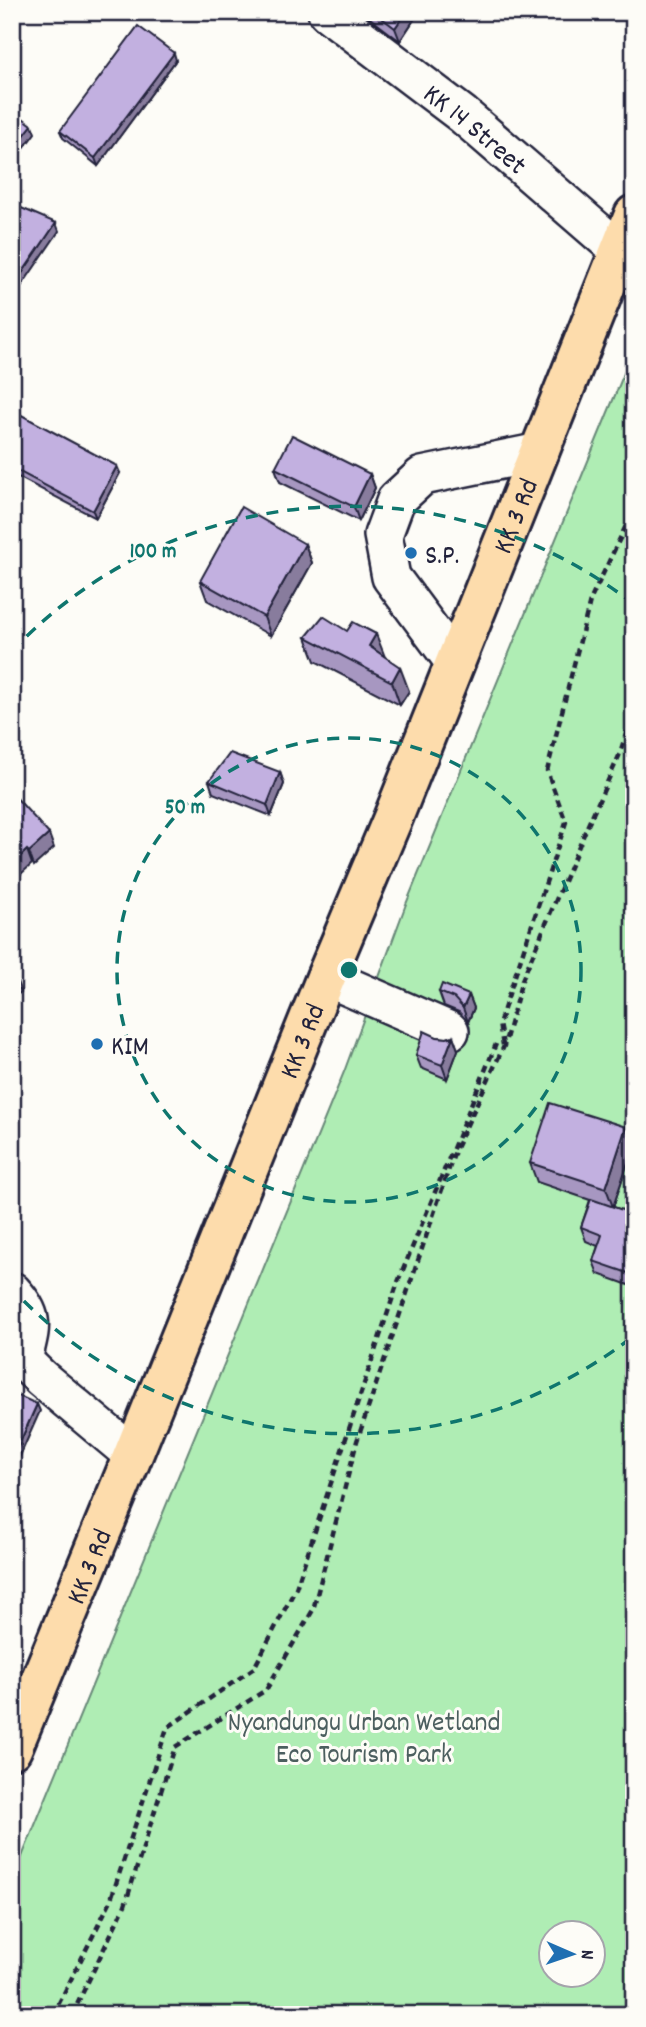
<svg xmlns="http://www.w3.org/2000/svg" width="646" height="2027" viewBox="0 0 646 2027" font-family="Dekko,sans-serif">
  <rect width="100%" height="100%" fill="#fdfcf7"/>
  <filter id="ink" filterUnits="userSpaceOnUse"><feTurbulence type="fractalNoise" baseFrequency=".0143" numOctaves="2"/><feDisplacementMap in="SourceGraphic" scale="14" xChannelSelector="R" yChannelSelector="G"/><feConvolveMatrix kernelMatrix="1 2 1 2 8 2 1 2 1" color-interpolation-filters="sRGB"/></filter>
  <g filter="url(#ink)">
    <!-- green -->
    <path fill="#afedb4" stroke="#688878" stroke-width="2" fill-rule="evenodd" d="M634,349V2015H12V1881L344,1072L406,904ZM552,1932H594V1974H552Z"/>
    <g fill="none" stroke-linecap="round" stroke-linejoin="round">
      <defs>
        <g id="minor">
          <path id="s1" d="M327,12L463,115L620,251"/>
          <path d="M455,663L391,577L383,535L396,500L422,476L540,452"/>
          <path d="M326,977L450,1031"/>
          <path d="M12,1291C37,1318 30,1328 23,1360"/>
          <path d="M12,1350L41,1378L133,1455"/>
        </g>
        <g id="highway">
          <path id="s2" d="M12,1749L133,1455L326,977L393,818L634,215"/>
        </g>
      </defs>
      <!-- minor casing -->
      <use href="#minor" stroke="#22223b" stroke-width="42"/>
      <!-- highway casing -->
      <use href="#highway" stroke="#22223b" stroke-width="44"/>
      <!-- path -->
      <g stroke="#22223b" stroke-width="4.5" stroke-dasharray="7 5" stroke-linecap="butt">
        <path d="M503,1045L499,1024L566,822L547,771L590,601L634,509"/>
        <path d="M53,2015L110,1902L167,1728L254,1668L296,1588L398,1282L496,1044"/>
        <path d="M72,2015L125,1905L175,1747L266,1690L313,1610L357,1441L456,1148L504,1046L522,980L587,827L619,756L634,709"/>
      </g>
      <!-- minor -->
      <use href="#minor" stroke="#fdfcf7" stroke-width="37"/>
      <!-- highway -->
      <use href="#highway" stroke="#fddcac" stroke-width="38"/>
    </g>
    <!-- wall -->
    <g fill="#a797c1" stroke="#22223b" stroke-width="2">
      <path d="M362,12H419L400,41Z"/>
      <path d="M176,60L98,166L63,138L60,131Z"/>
      <path d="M12,410L120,473L96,518L12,474Z"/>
      <path d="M275,468L370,474L375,488L359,521L280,482Z"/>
      <path d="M305,544L312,563L271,636L207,600L200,581Z"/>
      <path d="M347,631L385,657L409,691L400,705L315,661L306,637Z"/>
      <path d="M280,772L284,784L271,816L213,793L209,781Z"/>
      <path d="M439,992L469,995L474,1008L468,1022L459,1012L444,1006Z"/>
      <path d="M453,1036L458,1050L447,1079L421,1068L416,1055L437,1037L447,1038Z"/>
      <path d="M626,1127L633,1147L613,1207L634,1214V1287L598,1274L593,1261L598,1246L586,1241L581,1227L590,1200L537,1182L530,1163Z"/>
    </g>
    <!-- shaded-wall -->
    <g fill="#887b9d" stroke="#22223b" stroke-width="2">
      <path d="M406,12H419L400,41L395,28Z"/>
      <path d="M174,53L176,60L98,166L95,158Z"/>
      <path d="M32,125L35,133L12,164V151Z"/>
      <path d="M56,223L59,231L12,300V288Z"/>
      <path d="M117,466L120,473L96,518L93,511Z"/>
      <path d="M370,474L375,488L359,521L354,507Z"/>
      <path d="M305,544L312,563L271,636L264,617Z"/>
      <path d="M376,634L385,657L369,646Z"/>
      <path d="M400,667L409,691L400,705L392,682Z"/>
      <path d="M280,772L284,784L271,816L267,805Z"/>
      <path d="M49,834L54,848L34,866L29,852Z"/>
      <path d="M27,850L32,864L12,882V864Z"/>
      <path d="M14,974L21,992L12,999V976Z"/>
      <path d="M469,995L474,1008L468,1022L463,1008Z"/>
      <path d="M453,1036L458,1050L447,1079L442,1065Z"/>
      <path d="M626,1127L633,1147L613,1207L606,1188Z"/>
      <path d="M37,1404L40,1411L12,1474V1460Z"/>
    </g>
    <!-- building -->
    <g fill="#c2b0e0" stroke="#22223b" stroke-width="2">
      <path d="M374,12H406L395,28Z"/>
      <path d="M138,26L174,53L95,158L60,131Z"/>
      <path d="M12,110L32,125L12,151Z"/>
      <path d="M12,204L56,223L12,288Z"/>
      <path d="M12,410L117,466L93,511L12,468Z"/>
      <path d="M292,435L370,474L354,507L275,468Z"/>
      <path d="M241,507L305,544L264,617L200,581Z"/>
      <path d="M323,616L347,631L353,622L376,634L369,646L400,667L392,682L306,637Z"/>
      <path d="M230,753L280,772L267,805L209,781Z"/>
      <path d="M12,793L49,834L29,852L27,850L12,864Z"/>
      <path d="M442,984L469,995L463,1008L454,998L439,992Z"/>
      <path d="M424,1031L437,1037L447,1038L453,1036L442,1065L416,1055Z"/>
      <path d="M550,1103L626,1127L606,1188L530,1163Z"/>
      <path d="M591,1199L634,1214V1275L593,1261L602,1235L581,1227Z"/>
      <path d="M12,1393L37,1404L12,1460Z"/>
    </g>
  </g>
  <!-- distance rings -->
  <g fill="none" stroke="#0f766e" stroke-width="3.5" stroke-dasharray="12 9">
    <circle cx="349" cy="970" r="232"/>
    <path d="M631 1338A464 464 0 0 1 12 1289M12 651A464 464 0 0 1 631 602"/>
  </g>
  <!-- markers -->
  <g fill="#1f6fb2" stroke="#fdfcf7" stroke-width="2.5">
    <circle cx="411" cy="553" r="7"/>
    <circle cx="97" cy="1044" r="7"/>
  </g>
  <g text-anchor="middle" stroke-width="6" stroke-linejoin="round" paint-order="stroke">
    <!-- street labels -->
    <g font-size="28" fill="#22223b" stroke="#fdfcf7">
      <text dy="10" stroke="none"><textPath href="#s1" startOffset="189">KK 14 Street</textPath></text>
      <text dy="10" stroke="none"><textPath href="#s2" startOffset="1332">KK 3 Rd</textPath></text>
      <text dy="10" stroke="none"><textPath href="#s2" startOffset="765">KK 3 Rd</textPath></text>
      <text dy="10" stroke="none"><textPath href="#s2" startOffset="198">KK 3 Rd</textPath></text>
    </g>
    <!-- poi labels -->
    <g font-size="28" fill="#22223b" stroke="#fdfcf7" text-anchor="start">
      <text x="425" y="563">S.P.</text>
      <text x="111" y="1054">KIM</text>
    </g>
    <!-- park labels -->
    <g font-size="28" fill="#4c5f5f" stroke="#fdfcf7">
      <text x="364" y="1730">Nyandungu Urban Wetland<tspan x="364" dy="32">Eco Tourism Park</tspan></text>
    </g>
  </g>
  <circle cx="349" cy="970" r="10" fill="#0f766e" stroke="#fdfcf7" stroke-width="3.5"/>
  <g font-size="21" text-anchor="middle" font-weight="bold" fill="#0f766e" stroke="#fdfcf7" stroke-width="6" stroke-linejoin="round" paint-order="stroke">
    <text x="153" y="557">100 m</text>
    <text x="185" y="813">50 m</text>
  </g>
  <!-- margin -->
  <rect width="646" height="2027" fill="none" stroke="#fdfcf7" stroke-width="42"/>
  <rect x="21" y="21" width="604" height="1985" fill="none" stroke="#22223b" stroke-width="2.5" filter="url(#ink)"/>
  <!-- north arrow -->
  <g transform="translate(572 1954) rotate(92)"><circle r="33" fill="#fdfcf7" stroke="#a5a5ac" stroke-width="2"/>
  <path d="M0-5L12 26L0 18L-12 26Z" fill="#1f6fb2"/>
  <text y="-10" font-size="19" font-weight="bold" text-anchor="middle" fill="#22223b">N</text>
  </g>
</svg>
